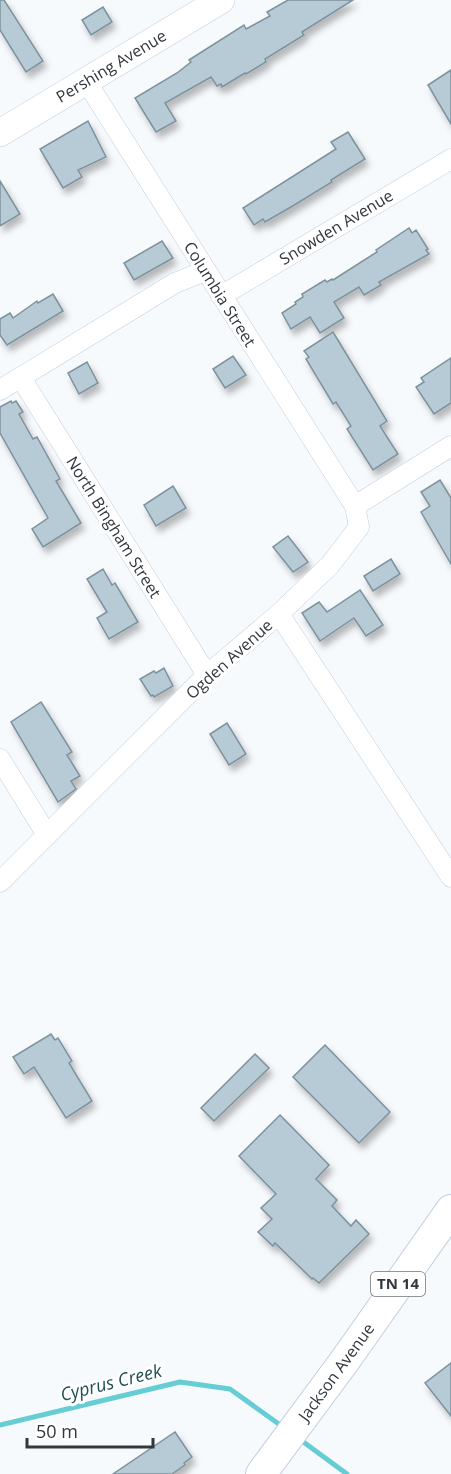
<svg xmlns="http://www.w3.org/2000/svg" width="451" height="1474" viewBox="0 0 451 1474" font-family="'Open Sans',sans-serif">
  <defs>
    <filter id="shadow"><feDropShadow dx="3.5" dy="6" stdDeviation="3" flood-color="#0004"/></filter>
  </defs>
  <rect width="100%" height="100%" fill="#f7fafd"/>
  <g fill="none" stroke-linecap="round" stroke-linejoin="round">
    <!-- stream -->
    <g stroke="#67cdd4" stroke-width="5">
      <path d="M0,1425L180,1382L230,1389L283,1427"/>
      <path d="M298,1438L347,1474"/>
    </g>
  </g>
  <!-- building -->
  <g fill="#b6cbd6" stroke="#7d929c" stroke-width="1.5" filter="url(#shadow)">
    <path d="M0,0H4L43,61L26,72L0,30Z"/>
    <path d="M288,0H353L302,32L304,35L265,59L266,62L246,74L245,73L222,87L221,84L217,86L211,77L165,103L176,121L156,132L135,98L177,73L191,62L189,60L244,25L246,29L270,16L267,12Z"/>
    <path d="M103,7L112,22L91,35L82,20Z"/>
    <path d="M451,70V124L428,85Z"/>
    <path d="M88,121L106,157L78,170L82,177L63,188L40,149Z"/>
    <path d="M348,132L365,159L331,180L332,182L291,207L265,222L263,219L254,225L243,208L336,149L331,142Z"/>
    <path d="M0,181L20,214L0,226Z"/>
    <path d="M409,228L412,233L416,230L428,249L426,250L429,254L379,282L381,285L364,295L359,287L334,302L344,318L320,333L310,317L291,329L282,313L296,304L295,302L303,297L302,294L325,280L327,282L332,279L333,280L377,252L376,250Z"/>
    <path d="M162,241L173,258L134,280L124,263Z"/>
    <path d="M53,294L63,311L7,345L0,335V319L10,313L13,318L37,301L38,303Z"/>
    <path d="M333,332L387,421L380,426L398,454L373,470L347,429L351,426L336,402L333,404L306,359L309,357L304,351Z"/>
    <path d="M233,356L246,375L225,388L213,369Z"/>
    <path d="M451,358V403L434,414L416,387L424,382L421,378Z"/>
    <path d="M87,362L98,383L79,394L68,373Z"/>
    <path d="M11,401L12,403L16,401L23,412L19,414L33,439L37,437L60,479L56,481L81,523L43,547L32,529L48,518L0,433V407Z"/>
    <path d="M440,480L451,498V564L421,512L430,506L421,492Z"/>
    <path d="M173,486L186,508L156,526L144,505Z"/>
    <path d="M288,536L308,562L293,572L273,547Z"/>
    <path d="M391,559L400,574L373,591L364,576Z"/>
    <path d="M103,569L112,585L115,583L138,622L109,639L97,618L107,612L87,579Z"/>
    <path d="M360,590L383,625L366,636L354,618L320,641L302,613L319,602L327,612Z"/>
    <path d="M164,668L173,686L154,697L153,695L151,696L140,679L154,671L156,673Z"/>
    <path d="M41,702L72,752L67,755L80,776L71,781L76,789L58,802L11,722Z"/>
    <path d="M227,723L246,754L229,765L210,734Z"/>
    <path d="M51,1034L55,1040L58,1038L72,1061L69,1063L92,1101L66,1118L34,1067L24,1074L13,1057Z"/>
    <path d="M325,1045L390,1112L359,1143L293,1077Z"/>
    <path d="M255,1054L269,1068L214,1121L201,1108Z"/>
    <path d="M280,1115L329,1165L316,1179L337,1200L332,1206L351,1226L356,1220L369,1234L319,1283L313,1278L312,1279L275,1243L273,1246L258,1232L272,1219L261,1208L276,1194L239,1156Z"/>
    <path d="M451,1363V1416L425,1383Z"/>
    <path d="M175,1432L192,1457L184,1463L185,1465L172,1474H113Z"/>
  </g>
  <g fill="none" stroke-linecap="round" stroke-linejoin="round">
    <defs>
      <g id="street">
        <path d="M86,81L355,506"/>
        <path d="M221,296L451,159"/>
        <path d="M21,378L207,675"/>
        <path d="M0,390L175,283L205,271"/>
        <path d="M279,614L451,877"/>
        <path d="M0,759L47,835"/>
        <path d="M0,882L207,675L279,614L330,565L359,527L355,506L451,446"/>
      </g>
      <path id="secondary" d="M0,133L221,0"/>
      <path id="primary" d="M261,1474L346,1359L451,1210"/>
    </defs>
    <!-- street casing -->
    <use href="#street" stroke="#c1cee0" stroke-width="21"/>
    <!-- secondary casing -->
    <use href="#secondary" stroke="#c1cee0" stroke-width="28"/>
    <!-- primary casing -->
    <use href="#primary" stroke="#c1cee0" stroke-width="32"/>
    <!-- street -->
    <use href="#street" stroke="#fff" stroke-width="20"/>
    <!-- secondary -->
    <use href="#secondary" stroke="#fff" stroke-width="27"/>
    <!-- primary -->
    <use href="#primary" stroke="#fff" stroke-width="30"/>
  </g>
  <g text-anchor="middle" stroke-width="6" stroke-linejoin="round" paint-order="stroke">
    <!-- shield labels -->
    <rect fill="#fff" stroke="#707378" stroke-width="1.5" x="371" y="1272" width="54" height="24" rx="4.5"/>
    <g font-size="15" font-weight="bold" fill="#32373e">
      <text x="398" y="1289">TN 14</text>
    </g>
    <!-- street labels -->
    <g font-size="16" fill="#32373e" stroke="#fff">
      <text transform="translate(111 66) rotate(-31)" y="6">Pershing Avenue</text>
      <text transform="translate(336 227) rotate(-31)" y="6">Snowden Avenue</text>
      <text transform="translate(220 294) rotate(58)" y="6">Columbia Street</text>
      <text transform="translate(114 527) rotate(58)" y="6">North Bingham Street</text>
      <text transform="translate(229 659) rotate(-42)" y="6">Ogden Avenue</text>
      <text transform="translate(336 1372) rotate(-54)" y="6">Jackson Avenue</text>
    </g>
    <!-- water labels -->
    <g font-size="18" font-style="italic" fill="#225053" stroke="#fff">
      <text transform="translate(111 1383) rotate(-14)" y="6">Cyprus Creek</text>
    </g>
  </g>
  <!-- scale -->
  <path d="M27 1438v9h126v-9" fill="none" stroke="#32373e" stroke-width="3"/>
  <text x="36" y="1438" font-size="18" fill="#32373e" stroke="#ffffff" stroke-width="4.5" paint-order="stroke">50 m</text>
</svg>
